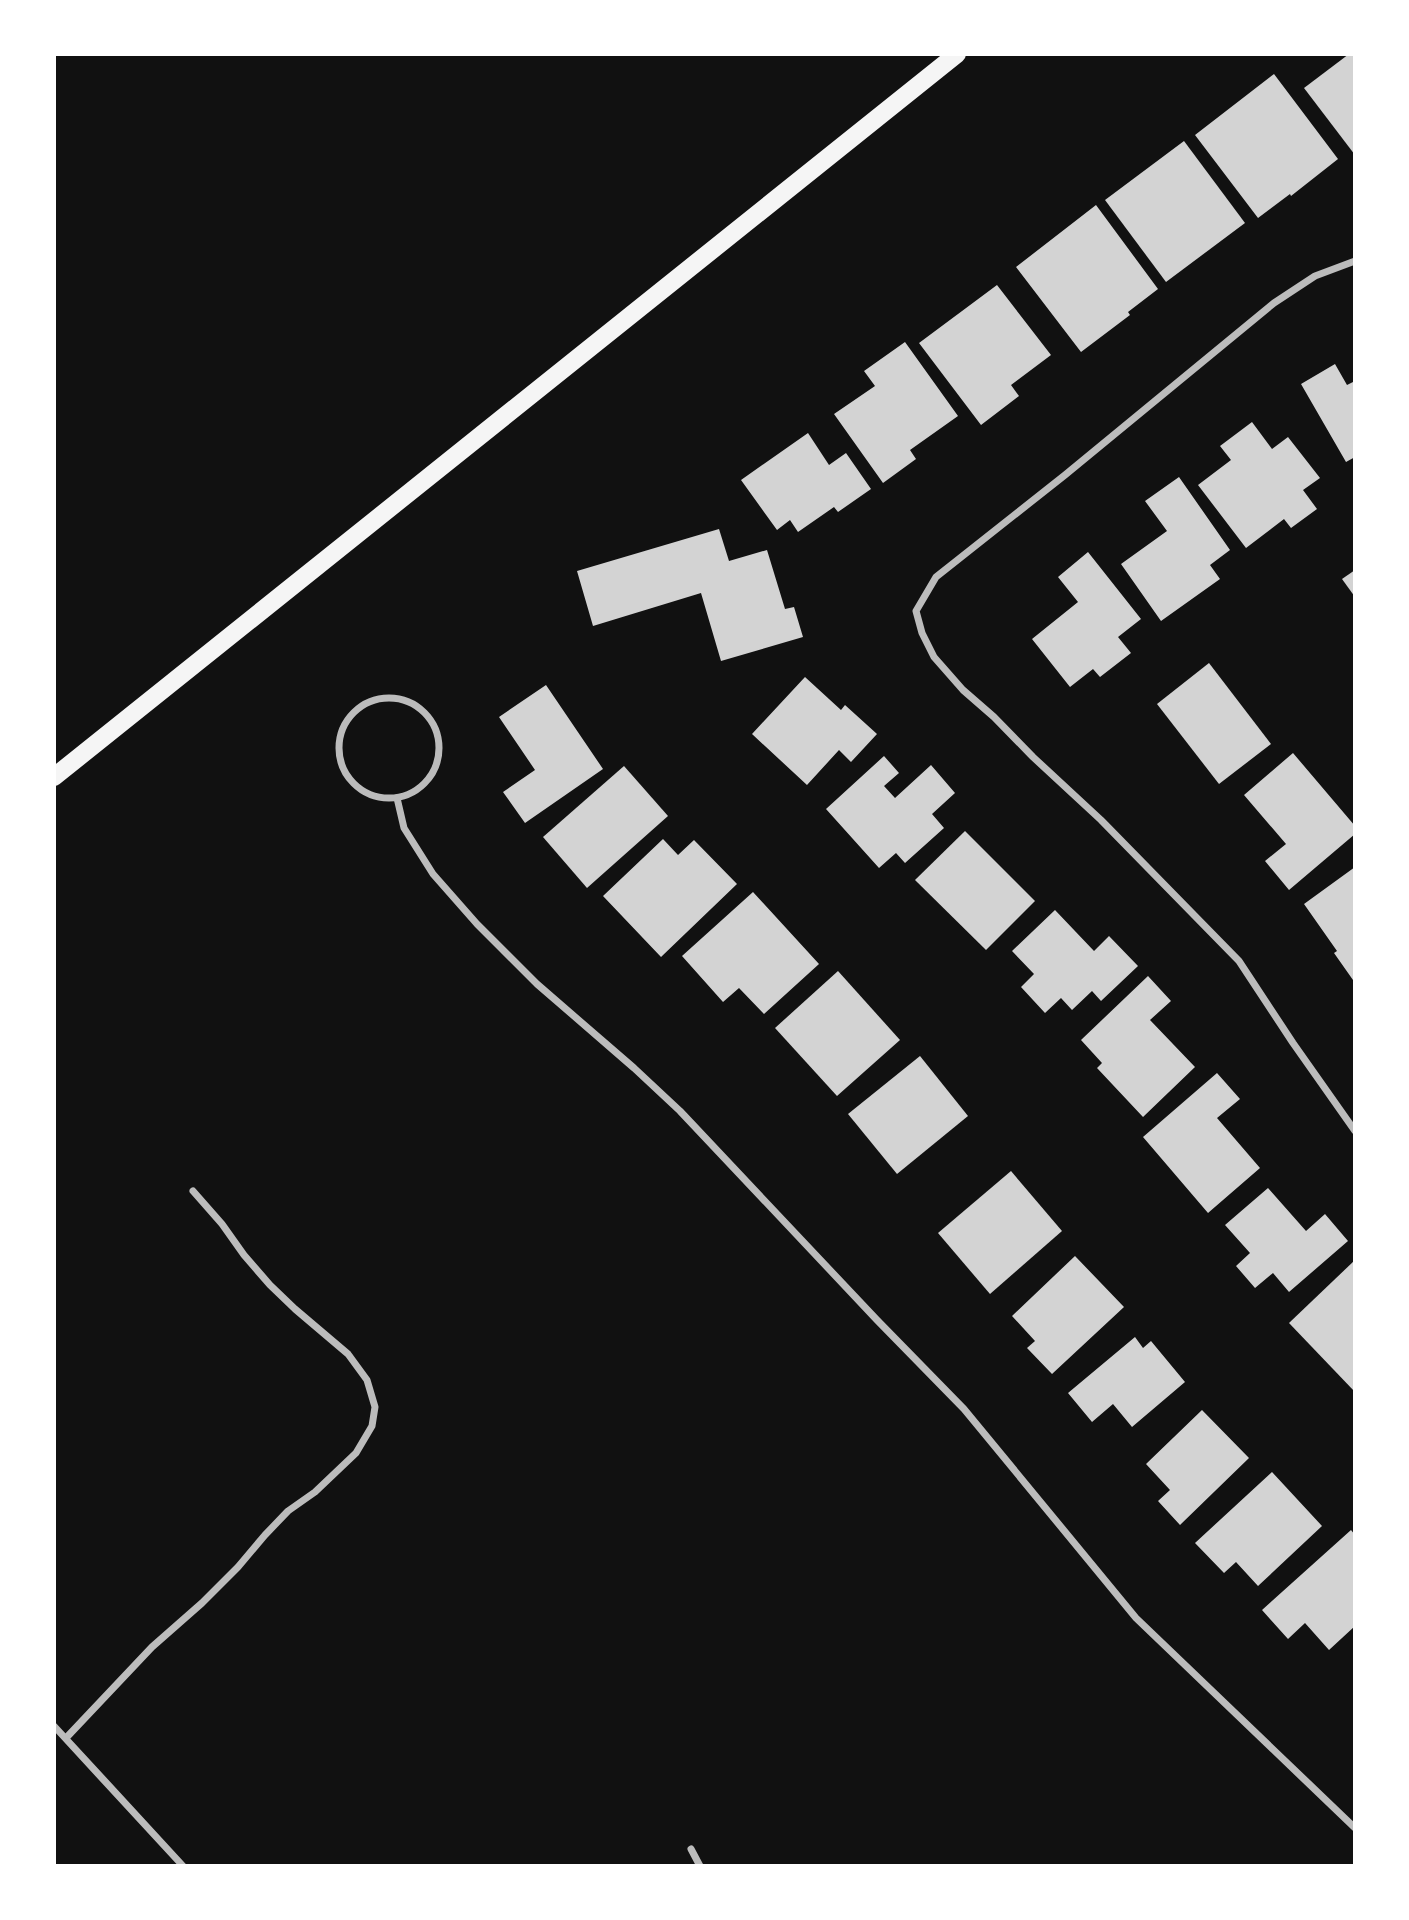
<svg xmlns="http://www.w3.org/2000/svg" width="1409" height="1920" viewBox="0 0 1409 1920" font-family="Montserrat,sans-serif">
  <rect width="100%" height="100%" fill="#111"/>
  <!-- building -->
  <g fill="#d3d3d3">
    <path d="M1349,54H1355V155L1304,88Z"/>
    <path d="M1274,74L1338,159L1291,196L1290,194L1258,218L1195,135Z"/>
    <path d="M1184,141L1245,223L1166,282L1105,200Z"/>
    <path d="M1096,205L1158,289L1128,312L1130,315L1081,352L1016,267Z"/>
    <path d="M997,285L1051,355L1011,385L1019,396L981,425L919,343Z"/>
    <path d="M905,342L958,416L910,450L916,459L883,483L834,414L875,386L864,371Z"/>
    <path d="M1335,364L1347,385L1355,381V457L1346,462L1301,384Z"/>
    <path d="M1252,422L1272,449L1288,437L1320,478L1303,490L1317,509L1291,528L1284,519L1246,548L1198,485L1231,460L1220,446Z"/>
    <path d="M808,433L829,465L846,453L871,489L838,512L834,507L798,532L790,520L777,530L741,480Z"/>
    <path d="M1179,477L1230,550L1210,565L1220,579L1161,621L1121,564L1167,531L1145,501Z"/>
    <path d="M719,529L729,561L767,550L785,609L794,607L803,637L721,661L701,593L593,626L577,571Z"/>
    <path d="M1088,552L1141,619L1118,637L1131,653L1100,677L1093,669L1070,687L1032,639L1078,602L1058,577Z"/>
    <path d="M1355,570V597L1342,579Z"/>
    <path d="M1209,663L1271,744L1219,784L1157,704Z"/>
    <path d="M805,677L841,710L845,705L877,734L851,762L839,750L807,785L752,734Z"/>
    <path d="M546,685L603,769L525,823L503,792L535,770L499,717Z"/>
    <path d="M1293,753L1355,826V834L1289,890L1265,861L1286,844L1244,795Z"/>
    <path d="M884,756L899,773L884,786L895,798L931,765L955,793L932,814L944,828L905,863L896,853L879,868L826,809Z"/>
    <path d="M624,766L668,816L587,888L543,837Z"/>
    <path d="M965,831L1035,901L986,950L915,880Z"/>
    <path d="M663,839L678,855L694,840L737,884L661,957L603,896Z"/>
    <path d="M1355,867V979L1353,980L1334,953L1337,951L1304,904Z"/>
    <path d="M753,892L819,964L764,1014L739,988L723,1002L682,956Z"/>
    <path d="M1055,910L1094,951L1109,936L1138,966L1101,1001L1092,991L1072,1010L1061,998L1045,1013L1021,987L1034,974L1012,951Z"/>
    <path d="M838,971L900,1040L837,1096L775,1028Z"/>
    <path d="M1148,976L1171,1001L1150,1020L1195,1067L1143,1117L1097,1068L1102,1063L1081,1040Z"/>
    <path d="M920,1056L968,1116L897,1174L848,1114Z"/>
    <path d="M1217,1073L1240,1099L1217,1118L1260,1168L1208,1213L1143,1137Z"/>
    <path d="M1011,1171L1062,1231L990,1294L938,1233Z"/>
    <path d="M1268,1188L1306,1231L1325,1214L1348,1241L1289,1292L1273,1273L1255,1288L1236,1266L1250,1253L1225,1225Z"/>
    <path d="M1075,1256L1124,1307L1052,1374L1027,1348L1035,1341L1012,1316Z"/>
    <path d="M1355,1260V1392L1289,1323Z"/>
    <path d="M1135,1337L1143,1348L1151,1341L1185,1382L1132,1427L1113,1404L1092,1422L1068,1393Z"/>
    <path d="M1202,1410L1249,1458L1180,1525L1158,1501L1170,1490L1146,1464Z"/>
    <path d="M1272,1472L1322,1526L1258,1586L1236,1562L1224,1573L1195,1543Z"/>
    <path d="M1351,1530L1355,1535V1626L1329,1650L1305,1623L1288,1639L1262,1610Z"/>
  </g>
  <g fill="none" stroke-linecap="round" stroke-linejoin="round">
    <!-- minor -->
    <g stroke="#bcbcbc" stroke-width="7">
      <path d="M1355,261L1315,276L1274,303L1065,475L936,577L916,611L922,633L934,657L963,690L994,717L1033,757L1101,820L1239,961L1293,1043L1355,1131"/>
      <circle cx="389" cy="748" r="50"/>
      <path d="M397,798L404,828L433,874L477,924L537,984L634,1068L680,1111L877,1320L964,1409L1136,1618L1355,1828"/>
      <path d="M54,1726L183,1866"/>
      <path d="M66,1738L152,1647L202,1603L238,1567L265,1535L288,1511L315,1492L356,1453L372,1426L375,1407L367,1380L348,1354L295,1309L270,1285L244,1255L222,1224L193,1191"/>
      <path d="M691,1849L700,1866"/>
    </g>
    <!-- primary -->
    <path stroke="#f5f5f5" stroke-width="18" d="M54,777L957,54"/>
  </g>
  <!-- border -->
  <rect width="1409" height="1920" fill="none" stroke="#ffffff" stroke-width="112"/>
</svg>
